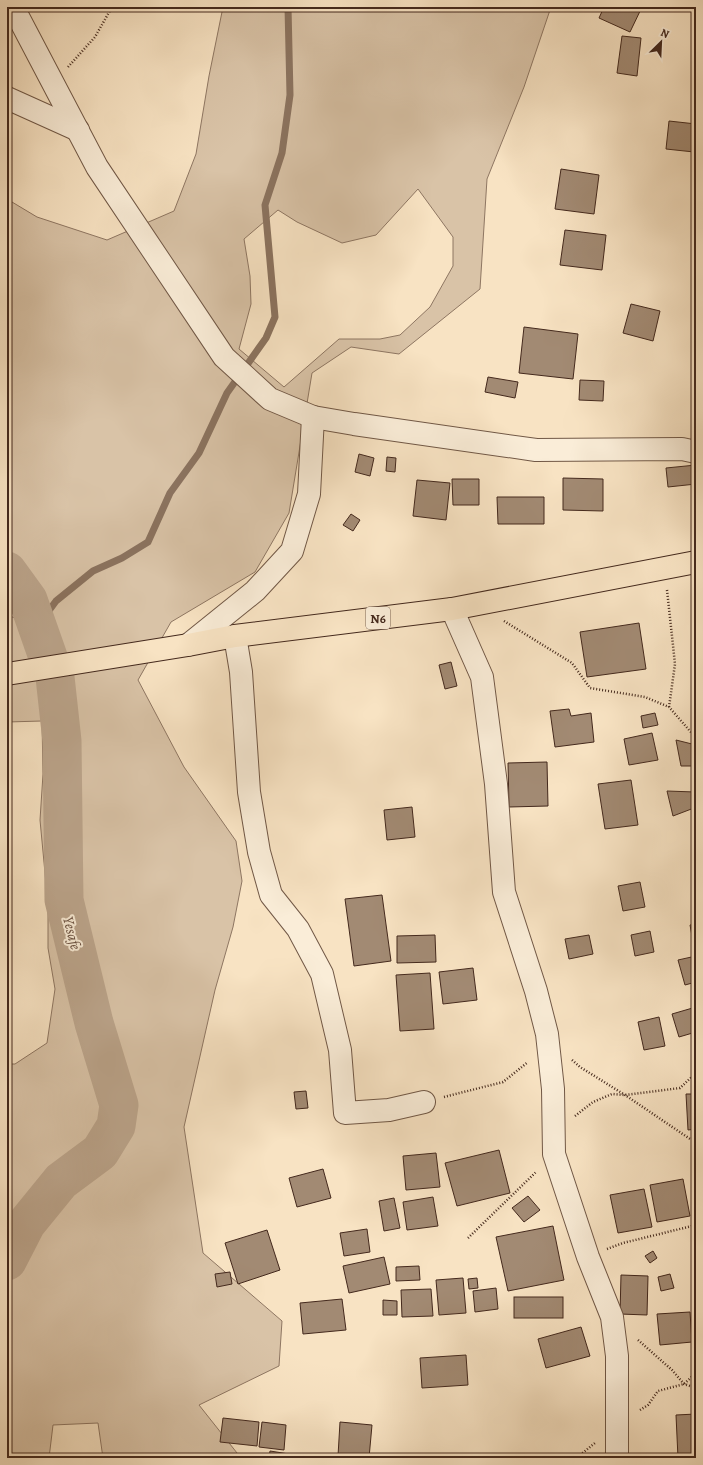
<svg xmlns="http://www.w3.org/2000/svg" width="703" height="1465" viewBox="0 0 703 1465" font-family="Alegreya,serif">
  <rect width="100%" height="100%" fill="#f8e3c3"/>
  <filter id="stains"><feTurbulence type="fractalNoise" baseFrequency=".005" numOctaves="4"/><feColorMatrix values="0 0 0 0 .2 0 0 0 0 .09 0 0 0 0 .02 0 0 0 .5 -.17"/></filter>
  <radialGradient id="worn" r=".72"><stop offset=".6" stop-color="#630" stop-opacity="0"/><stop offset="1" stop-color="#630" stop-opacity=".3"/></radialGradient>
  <!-- green -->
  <path fill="#d9c3a7" stroke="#8e7662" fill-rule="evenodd" d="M223,7H551L524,87L487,179L480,289L399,354L351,347L312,373L289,513L255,572L171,622L138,680L184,767L236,841L242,881L233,927L215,990L184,1127L203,1253L282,1321L279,1366L199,1405L241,1458H103L98,1423L53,1425L49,1458H7V1064H15L47,1043L55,989L48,948V905L40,820L43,774L42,721L7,722V615L37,626L28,600L7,571V199L37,217L107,240L174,211L196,154L209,76ZM418,189L453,237V266L430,307L400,335L380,339H339L284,387L239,349L251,304L250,276L244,239L278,210L297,222L342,243L376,235Z"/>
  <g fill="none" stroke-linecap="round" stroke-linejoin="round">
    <!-- stream -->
    <path stroke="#8b735f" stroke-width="7" d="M37,627L56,601L93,571L122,558L148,542L170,493L199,453L227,393L266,338L275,317L265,205L282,153L290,95L288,7"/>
    <!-- river -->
    <path stroke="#bba48b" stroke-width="39" d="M7,571L28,600L55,677L62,741L64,900L94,1023L119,1105L116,1126L100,1152L61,1181L26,1224L7,1261"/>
  </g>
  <!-- building -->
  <g fill="#a28a73" stroke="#44291d">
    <path d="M604,7H642L630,32L599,18Z"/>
    <path d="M622,36L641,38L637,76L617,73Z"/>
    <path d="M669,121L696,124L694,152L666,149Z"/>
    <path d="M561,169L599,175L594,214L555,209Z"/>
    <path d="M565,230L606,235L602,270L560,265Z"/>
    <path d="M631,304L660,311L653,341L623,333Z"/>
    <path d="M524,327L578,334L573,379L519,373Z"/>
    <path d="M488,377L518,382L515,398L485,392Z"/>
    <path d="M580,380L604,381L603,401L579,400Z"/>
    <path d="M359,454L374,458L370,476L355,472Z"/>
    <path d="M387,457L396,458L395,472L386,471Z"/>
    <path d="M696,465V484L668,487L666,468Z"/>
    <path d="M563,478L603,479V511L563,510Z"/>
    <path d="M452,479H479V505H453Z"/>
    <path d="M417,480L450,483L446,520L413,516Z"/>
    <path d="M497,497H544V524H498Z"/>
    <path d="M351,514L360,520L353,531L343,525Z"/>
    <path d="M639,623L646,669L587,677L580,632Z"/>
    <path d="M451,662L457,686L445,689L439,665Z"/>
    <path d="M569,709L571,716L591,713L594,742L555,747L550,711Z"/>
    <path d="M655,713L658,725L643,728L641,716Z"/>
    <path d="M652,733L658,760L629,765L624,739Z"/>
    <path d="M676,740L696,745V766H681Z"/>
    <path d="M547,762L548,806L509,807L508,763Z"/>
    <path d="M631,780L638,825L605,829L598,784Z"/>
    <path d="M667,791L695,792L694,808L673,816Z"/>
    <path d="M412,807L415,837L387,840L384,810Z"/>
    <path d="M640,882L645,907L623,911L618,886Z"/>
    <path d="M382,895L391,961L354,966L345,899Z"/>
    <path d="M696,924V946L694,947L690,925Z"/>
    <path d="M650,931L654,952L635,956L631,935Z"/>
    <path d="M435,935L436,962L397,963V936Z"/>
    <path d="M589,935L593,954L569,959L565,939Z"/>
    <path d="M696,956V982L685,985L678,960Z"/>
    <path d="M473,968L477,1000L443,1004L439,972Z"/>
    <path d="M430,973L434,1029L400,1031L396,975Z"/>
    <path d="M696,1007V1032L679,1037L672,1014Z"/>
    <path d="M659,1017L665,1046L644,1050L638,1022Z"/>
    <path d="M306,1091L308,1108L296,1109L294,1092Z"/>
    <path d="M686,1094H696V1129L688,1130Z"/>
    <path d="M499,1150L510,1193L457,1206L445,1163Z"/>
    <path d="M436,1153L440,1187L406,1190L403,1156Z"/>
    <path d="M323,1169L331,1198L297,1207L289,1178Z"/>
    <path d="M683,1179L690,1216L657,1222L650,1185Z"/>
    <path d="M644,1189L652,1227L618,1233L610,1195Z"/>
    <path d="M528,1196L540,1210L524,1222L512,1208Z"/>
    <path d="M433,1197L438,1226L407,1230L403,1202Z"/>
    <path d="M394,1198L400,1228L384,1231L379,1201Z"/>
    <path d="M553,1226L564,1280L508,1291L496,1237Z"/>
    <path d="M367,1229L370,1252L344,1256L340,1233Z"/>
    <path d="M267,1230L280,1270L238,1284L225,1243Z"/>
    <path d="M653,1251L657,1258L650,1263L645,1256Z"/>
    <path d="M384,1257L390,1284L349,1293L343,1266Z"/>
    <path d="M419,1266L420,1280L396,1281V1267Z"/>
    <path d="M230,1272L232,1284L217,1287L215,1274Z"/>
    <path d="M670,1274L674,1288L661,1291L658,1277Z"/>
    <path d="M621,1275L648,1276L647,1315L620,1314Z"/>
    <path d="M463,1278L466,1313L439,1315L436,1280Z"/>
    <path d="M477,1278L478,1288L469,1289L468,1279Z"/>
    <path d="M496,1288L498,1309L475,1312L473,1291Z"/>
    <path d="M431,1289L433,1316L402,1317L401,1290Z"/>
    <rect x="514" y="1297" width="49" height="21"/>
    <path d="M342,1299L346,1330L303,1334L300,1303Z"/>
    <path d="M383,1300L397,1301V1315H383Z"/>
    <path d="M690,1312L692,1342L660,1345L657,1314Z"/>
    <path d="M581,1327L590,1356L546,1368L538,1339Z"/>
    <path d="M466,1355L468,1385L422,1388L420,1358Z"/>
    <path d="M696,1414V1458H678L676,1415Z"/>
    <path d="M223,1418L259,1422L257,1446L220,1442Z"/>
    <path d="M262,1422L286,1425L284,1450L259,1447Z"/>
    <path d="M340,1422L372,1425L369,1458L338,1456Z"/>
    <path d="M270,1451L308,1457V1458H269Z"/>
  </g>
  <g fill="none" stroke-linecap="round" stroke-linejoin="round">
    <defs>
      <g id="street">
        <path d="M13,7L97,167L224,357L270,399L313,417L354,424L536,450L682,449L696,452"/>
        <path d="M7,98L78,130"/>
        <path d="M452,609L482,677L496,784L504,892L536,991L547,1034L553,1089L554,1154L588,1257L612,1317L617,1356V1458"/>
        <path d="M235,636L241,672L249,792L259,852L271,895L298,929L322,974L340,1050L345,1113L389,1110L424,1102"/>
        <path d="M188,645L255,591L292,551L309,494L313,417"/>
      </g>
      <path id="highway" d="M7,674L188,645L235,636L452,609L696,562"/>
    </defs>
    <!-- street casing -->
    <use href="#street" stroke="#715846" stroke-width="24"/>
    <!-- highway casing -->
    <use href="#highway" stroke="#44291d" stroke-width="24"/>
    <!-- path -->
    <g stroke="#44291d" stroke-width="2.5" stroke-dasharray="1 2" stroke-linecap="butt">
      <path d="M68,67L95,37L112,7"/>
      <path d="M667,590L675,664L669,707"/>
      <path d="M504,621L572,663L590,688L645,697L669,707L696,738"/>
      <path d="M572,1060L580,1067L625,1095L696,1143"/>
      <path d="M444,1097L503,1082L528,1062"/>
      <path d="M575,1116L593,1102L612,1094L625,1095L680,1088L696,1073"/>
      <path d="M468,1238L536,1172"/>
      <path d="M607,1249L623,1243L696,1225"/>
      <path d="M638,1340L672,1370L684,1384L696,1388"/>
      <path d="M640,1410L648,1405L658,1391L684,1384L696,1373"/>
      <path d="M580,1455L595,1443"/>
    </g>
    <!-- street -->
    <use href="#street" stroke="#faedd8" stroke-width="22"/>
    <!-- highway -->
    <use href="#highway" stroke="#f8e3c3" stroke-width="22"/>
  </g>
  <g text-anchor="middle" stroke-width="4" stroke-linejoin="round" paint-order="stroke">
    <!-- shield labels -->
    <rect fill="#faedd8" stroke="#7b6455" stroke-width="1" x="366" y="607" width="24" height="22" rx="3"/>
    <g font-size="13" font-weight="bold" fill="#44291d">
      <text x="378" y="623">N6</text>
    </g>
    <!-- water labels -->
    <g font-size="15" font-style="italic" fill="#684e3e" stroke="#faedd8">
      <text transform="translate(72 933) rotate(76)" y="5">Yesafe</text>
    </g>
  </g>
  <!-- margin -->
  <rect width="703" height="1465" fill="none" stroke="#f8e3c3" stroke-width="24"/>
  <rect x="8" y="8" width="687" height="1449" fill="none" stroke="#44291d" stroke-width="2"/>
  <rect x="12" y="12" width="679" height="1441" fill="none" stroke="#44291d"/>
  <!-- north arrow -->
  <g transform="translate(661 42) rotate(24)" stroke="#faedd8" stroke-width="3" paint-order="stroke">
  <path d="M0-3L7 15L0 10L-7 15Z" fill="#44291d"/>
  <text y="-6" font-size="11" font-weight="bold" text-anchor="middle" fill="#44291d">N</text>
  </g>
  <rect width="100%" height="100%" filter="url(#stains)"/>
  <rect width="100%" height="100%" fill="url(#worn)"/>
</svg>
